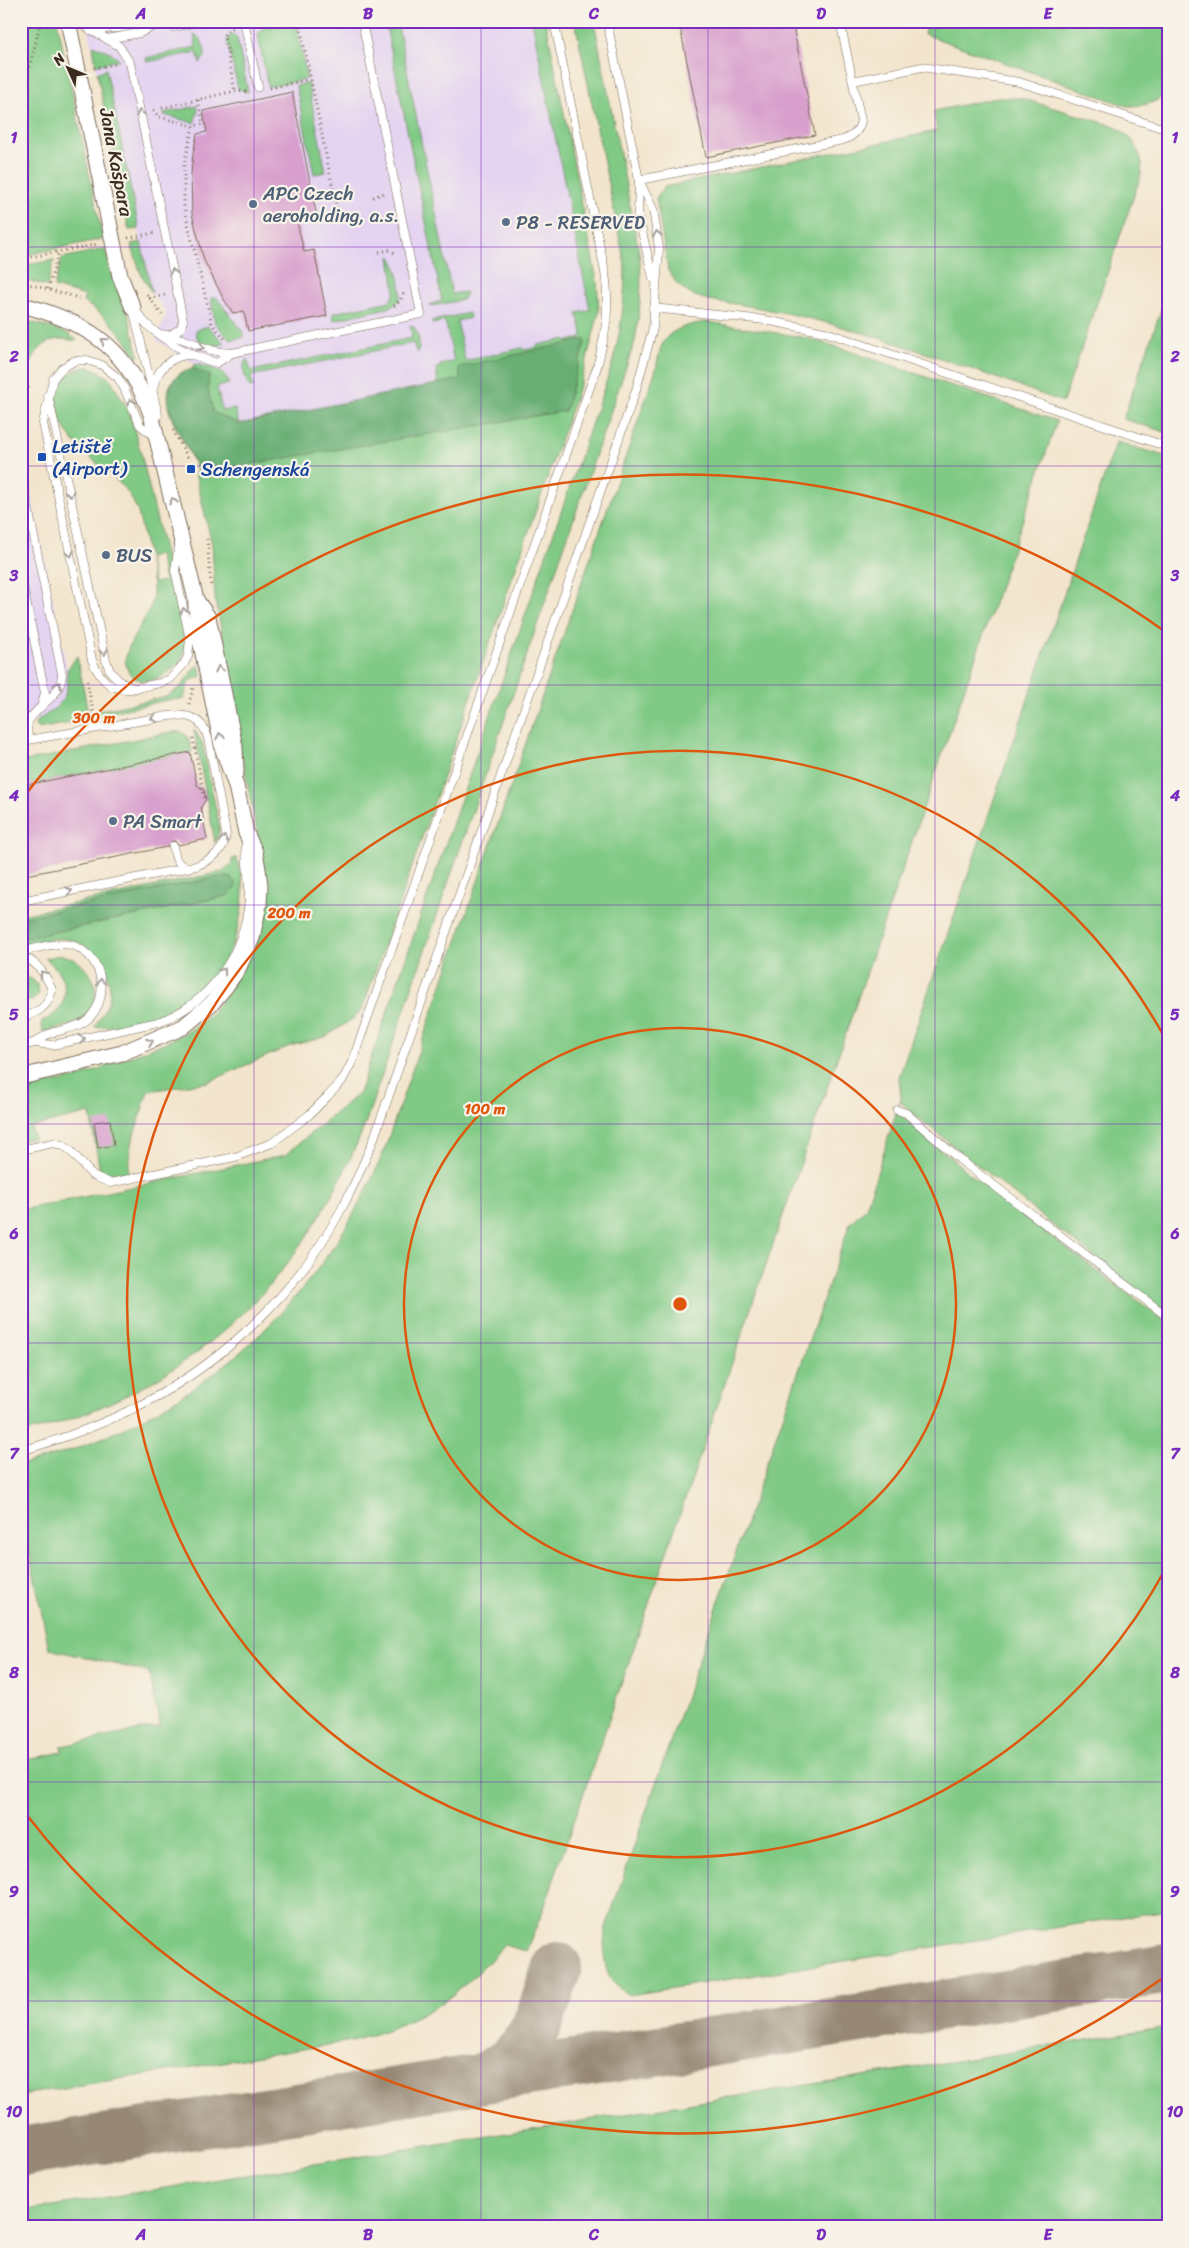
<svg xmlns="http://www.w3.org/2000/svg" width="1189" height="2248" viewBox="0 0 1189 2248" font-family="Sriracha,sans-serif">
  <rect width="100%" height="100%" fill="#f7f3e8"/>
  <filter id="ink" filterUnits="userSpaceOnUse"><feTurbulence type="fractalNoise" baseFrequency=".02" numOctaves="2"/><feDisplacementMap in="SourceGraphic" scale="10" xChannelSelector="R" yChannelSelector="G"/><feConvolveMatrix kernelMatrix="1 2 1 2 8 2 1 2 1" color-interpolation-filters="sRGB"/></filter>
  <filter id="wash" filterUnits="userSpaceOnUse"><feTurbulence type="fractalNoise" baseFrequency=".0096" numOctaves="4" result="noise"/><feDisplacementMap in="SourceGraphic" scale="20" xChannelSelector="R" yChannelSelector="G"/><feGaussianBlur stdDeviation="1.12" result="paint"/><feColorMatrix in="noise" values="0 0 0 0 0 0 0 0 0 0 0 0 0 0 0 0 0 1.4 0 .05"/><feComposite in="paint" operator="in"/></filter>
  <g filter="url(#wash)">
    <rect width="100%" height="100%" fill="#f3e5cd"/>
    <!-- built -->
    <g fill="#e4d3f1">
      <path d="M87,21H532L590,310L577,313L582,332L581,338L538,345L537,347L525,350L522,348L481,359L479,357L465,361L464,357L454,359V361L440,365L438,384L238,424L222,412L217,386L227,378L219,370L195,364L156,340L167,312L151,293L106,69L97,73Z"/>
      <path d="M21,444L67,670L68,684L65,696L51,712L39,719L21,723Z"/>
    </g>
    <!-- green -->
    <g fill="#81ca86" stroke="#5e7a52" fill-rule="evenodd">
      <path d="M21,21H57L103,239L21,256Z"/>
      <path d="M296,21L307,79L268,87L258,34L264,27Z"/>
      <path d="M385,21H397L452,294L465,292L466,294L462,300L432,306L429,305L442,301Z"/>
      <path d="M532,21H545L547,27L597,281L599,312L582,378L363,1007L354,1018L325,1037L290,1046L208,1082L148,1091L131,1144L128,1173L101,1177L90,1113L31,1127L34,1138L21,1141V1089L77,1078L171,1040L189,1031L210,1015L231,989L262,856L227,682L232,681L215,599L212,544L195,473L198,472L195,460H192C184,435 155,407 173,380C178,374 185,370 192,368L195,364C208,368 225,368 229,384L217,387L222,411L235,409L239,424L438,384L436,368L440,367V365L454,361L445,321L432,324V321L469,313L470,318L457,321L465,361L522,348L525,350L537,347L538,345L566,339L568,341L581,338L582,332L577,313L590,310Z"/>
      <path d="M575,21H594L639,252C643,283 640,310 635,341L364,1127C299,1287 190,1390 21,1434V1210L285,1155L359,1093L611,368C621,333 625,301 625,265Z"/>
      <path d="M928,21H1168V90C1158,104 1143,106 1127,106L924,34Z"/>
      <path d="M194,34C202,39 205,47 205,56L200,63L197,52L147,62L146,58L196,47Z"/>
      <path d="M232,34L237,38L248,92L238,89L227,40Z"/>
      <path d="M93,45L110,52L119,60L96,65Z"/>
      <path d="M106,69L139,229L129,230L97,73Z"/>
      <path d="M308,83L326,172L314,174L296,86Z"/>
      <path d="M996,98H1020L1111,125L1122,131L1132,140L1139,153L1142,163L1141,175L1063,402C958,365 853,322 742,305C712,300 684,302 668,270L656,198L664,187L937,131L934,111Z"/>
      <path d="M197,106L198,111L194,123L164,115V113Z"/>
      <path d="M141,242L152,293L141,274L131,244Z"/>
      <path d="M105,249L112,278L126,306L139,356L137,357C123,335 107,315 83,302L85,296L54,287L62,258Z"/>
      <path d="M390,256C396,260 403,291 400,298C397,304 393,306 387,308L334,320L333,313L390,301L395,292Z"/>
      <path d="M54,260L47,286L21,279V266Z"/>
      <path d="M1168,290V433L1123,419Z"/>
      <path d="M216,297L243,332L244,337L230,340L215,323L211,298Z"/>
      <path d="M21,319L65,332L77,340C73,341 67,339 61,339C44,339 31,355 29,372L21,333Z"/>
      <path d="M708,322L802,337L834,346L1057,421L543,1911L526,1951L504,1945C456,2000 422,2021 352,2041L21,2095V1761L62,1752V1746L160,1726L149,1672L49,1649L27,1540L21,1541V1465C47,1458 73,1451 97,1440C229,1386 333,1280 385,1148L656,369C658,360 659,349 664,341C672,328 694,323 708,322Z"/>
      <path d="M208,326L224,343C214,350 194,344 196,330Z"/>
      <path d="M410,326H413C418,332 422,348 417,353L413,343L251,376L253,387L249,386C245,380 241,366 246,360L247,359L251,371L412,338Z"/>
      <path d="M89,367L99,371L111,380L129,412L141,453L183,630C184,638 186,645 184,653C177,675 135,696 126,665C122,648 147,620 152,602C157,584 142,532 138,512C134,503 131,496 125,489C102,462 64,447 58,409C56,399 55,392 61,383C67,372 77,368 89,367ZM159,555L165,581L154,583L148,558Z"/>
      <path d="M1116,442L1168,457V1313L1046,1220L906,1108L901,1101L896,1114L902,1115C984,1191 1078,1256 1168,1323V1910L629,1995C601,1980 602,1953 606,1927L850,1223L866,1208L897,1110L901,1099L899,1077Z"/>
      <path d="M77,656L89,717H86L87,720L38,729L35,725L37,721C60,706 70,699 67,670Z"/>
      <path d="M196,666H199L202,676L189,681L184,699L168,700L98,715L97,711L166,697L180,688Z"/>
      <path d="M194,730L202,742L219,824V833L215,843Z"/>
      <path d="M171,732C188,730 189,738 192,752L21,786V762Z"/>
      <path d="M237,858C238,866 243,876 243,887C244,939 215,998 163,1017C141,1025 118,1026 95,1027C99,1017 107,1010 109,999C115,973 91,939 63,939C50,938 35,943 21,946V939L227,896L223,876L21,918V915L222,872L232,863V859Z"/>
      <path d="M61,955C91,960 109,995 83,1018C72,1027 56,1029 43,1032L41,1022C74,1008 70,977 45,958Z"/>
      <path d="M21,977C32,976 39,983 39,994L32,1001L21,999Z"/>
      <path d="M1168,2027V2227H21V2211Z"/>
    </g>
    <!-- forest -->
    <g fill="#68ae73" stroke="#526c48">
      <path d="M586,339L565,411L198,473C191,446 154,408 174,380C178,374 185,370 193,368L209,375L208,389L213,412L239,424L460,379L459,367Z"/>
      <path d="M223,876L231,878L236,884L235,888L227,896L21,939V918Z"/>
    </g>
    <g fill="none" stroke-linecap="round" stroke-linejoin="round">
      <!-- taxiway -->
      <g stroke="#978876" stroke-width="50">
        <path d="M482,2078C534,2056 541,2015 557,1967"/>
        <path d="M21,2152L1168,1969"/>
      </g>
    </g>
    <g id="blocks">
      <!-- building -->
      <g fill="#d89fcd">
        <path d="M685,21H792L815,135L706,157L680,27L686,26Z"/>
        <path d="M292,92L317,217L297,221L304,252L314,250L327,316L248,331L244,311L233,313L223,298L204,260L192,214L191,174L193,154L197,134L207,132L203,111Z"/>
        <path d="M190,752L197,785L204,790L206,799L201,807L207,839L178,845L175,841H172L167,847L21,876V786Z"/>
        <path d="M110,1120L114,1145L98,1148L94,1122Z"/>
      </g>
    </g>
  </g>
  <g filter="url(#ink)">
    <use href="#blocks" fill-opacity="0" stroke="#7b6b5b" stroke-width="1"/>
    <g fill="none" stroke-linecap="round" stroke-linejoin="round">
      <defs>
        <g id="service">
          <path d="M76,21L119,46L130,63L183,320L181,328L170,335"/>
          <path d="M244,21L258,87"/>
          <path d="M90,30L118,28L161,21L173,27L203,21"/>
          <path d="M107,39L140,33L157,24"/>
          <path d="M853,81L922,67L1019,82L1168,130"/>
          <path d="M639,180L843,140C852,137 859,131 861,121L840,21"/>
          <path d="M639,182L638,215L653,278"/>
          <path d="M133,308L158,415"/>
          <path d="M653,308L765,320L825,332L1168,447"/>
          <path d="M136,311C152,336 189,356 217,363L232,353"/>
          <path d="M160,334C187,336 205,353 232,353L421,314L362,21"/>
          <path d="M153,389C156,370 171,355 190,355"/>
          <path d="M48,395L106,660L110,671L119,681L130,687L136,688L160,683L170,679L184,664L188,656L190,640L175,570L179,546"/>
          <path d="M21,473L62,674C61,697 40,703 29,720C26,725 28,734 28,740L168,716C188,714 202,717 208,738L226,833C225,851 212,859 196,866L21,901"/>
          <path d="M21,577L45,693L42,704"/>
          <path d="M132,689C110,691 100,679 92,660L43,423L53,379L62,368L74,361L87,360L102,365L118,378L124,388L140,425L155,437"/>
          <path d="M173,846C175,856 175,864 187,867"/>
          <path d="M21,952C37,948 55,942 71,945C100,953 111,992 92,1015C81,1028 66,1028 51,1033C45,1035 39,1040 34,1043"/>
          <path d="M21,956C37,961 46,975 52,990C49,1007 37,1013 21,1018"/>
          <path d="M21,1046L34,1043L53,1045L158,1022C210,1004 245,953 249,898C250,879 245,860 246,840"/>
          <path d="M897,1110L906,1113L959,1159L1168,1317"/>
          <path d="M21,1150L53,1143L62,1145L70,1150L92,1175L110,1183L235,1157L272,1143L309,1115L327,1097L342,1081L352,1062L597,367C606,333 610,308 605,272L554,21"/>
          <path d="M21,1451C58,1440 94,1428 128,1411C216,1370 295,1296 341,1210C353,1188 363,1165 373,1141L636,390L653,328L659,248L653,209L639,180L607,21"/>
        </g>
        <g id="minor">
          <path d="M68,21L120,276L133,308"/>
          <path d="M196,600L208,617L235,747L236,772"/>
          <path d="M21,1077L122,1053L183,1027L212,1003L226,986L238,969L252,938L259,904L260,886L258,869L255,852L246,833L236,786L223,750L196,620V600L151,414C129,352 93,325 30,307"/>
        </g>
      </defs>
      <!-- service casing -->
      <use href="#service" stroke="#7b6b5b" stroke-width="9"/>
      <!-- minor casing -->
      <use href="#minor" stroke="#7b6b5b" stroke-width="17"/>
      <!-- path -->
      <g stroke="#7b6b5b" stroke-width="3" stroke-dasharray="1 4" stroke-linecap="butt">
        <path d="M299,21L340,224"/>
        <path d="M255,24L266,21"/>
        <path d="M232,28L226,31L224,35L235,91"/>
        <path d="M94,68L115,64"/>
        <path d="M270,88L311,79"/>
        <path d="M198,100L203,124L193,126L184,165V207L212,324L227,341"/>
        <path d="M21,101L41,21"/>
        <path d="M162,108L235,91L249,92"/>
        <path d="M153,110L159,117L193,126"/>
        <path d="M373,197L384,193"/>
        <path d="M128,238L154,233"/>
        <path d="M379,252L389,250L395,253"/>
        <path d="M21,259L98,244"/>
        <path d="M21,282L83,299"/>
        <path d="M48,289L59,251"/>
        <path d="M147,294L162,315"/>
        <path d="M149,298L166,295"/>
        <path d="M394,306L400,301L404,293"/>
        <path d="M21,353L29,391"/>
        <path d="M173,430L188,458"/>
        <path d="M207,539L211,586"/>
        <path d="M87,681L94,716"/>
        <path d="M189,704L193,688"/>
        <path d="M193,738L205,801"/>
      </g>
      <!-- service -->
      <use href="#service" stroke="#fff" stroke-width="8"/>
      <!-- minor -->
      <use href="#minor" stroke="#fff" stroke-width="15"/>
    </g>
    <!-- one-way arrows -->
    <defs><path id="oneway-chevron" d="M-2-3.5L2.5 0L-2 3.5" fill="none" stroke-width="1.6" stroke-linecap="round" stroke-linejoin="round" transform="scale(1.25)"/></defs>
    <g stroke="#a79f9a">
      <use href="#oneway-chevron" transform="translate(140 113) rotate(-102)"/>
      <use href="#oneway-chevron" transform="translate(657 234) rotate(-99)"/>
      <use href="#oneway-chevron" transform="translate(173 272) rotate(-102)"/>
      <use href="#oneway-chevron" transform="translate(104 341) rotate(-140)"/>
      <use href="#oneway-chevron" transform="translate(201 347) rotate(23)"/>
      <use href="#oneway-chevron" transform="translate(131 402) rotate(-114)"/>
      <use href="#oneway-chevron" transform="translate(70 494) rotate(78)"/>
      <use href="#oneway-chevron" transform="translate(173 501) rotate(-104)"/>
      <use href="#oneway-chevron" transform="translate(70 554) rotate(78)"/>
      <use href="#oneway-chevron" transform="translate(184 611) rotate(-103)"/>
      <use href="#oneway-chevron" transform="translate(104 652) rotate(77)"/>
      <use href="#oneway-chevron" transform="translate(219 669) rotate(-102)"/>
      <use href="#oneway-chevron" transform="translate(58 685) rotate(-69)"/>
      <use href="#oneway-chevron" transform="translate(154 718) rotate(170)"/>
      <use href="#oneway-chevron" transform="translate(220 736) rotate(-102)"/>
      <use href="#oneway-chevron" transform="translate(224 839) rotate(-80)"/>
      <use href="#oneway-chevron" transform="translate(69 891) rotate(-11)"/>
      <use href="#oneway-chevron" transform="translate(223 971) rotate(-55)"/>
      <use href="#oneway-chevron" transform="translate(43 974) rotate(-128)"/>
      <use href="#oneway-chevron" transform="translate(101 982) rotate(-96)"/>
      <use href="#oneway-chevron" transform="translate(82 1039) rotate(-12)"/>
      <use href="#oneway-chevron" transform="translate(150 1042) rotate(-21)"/>
    </g>
  </g>
  <!-- grid -->
  <path fill="none" stroke="#7b2cbf" stroke-width="1" stroke-opacity="0.55" d="M254,21V2227M481,21V2227M708,21V2227M935,21V2227M21,247H1168M21,466H1168M21,685H1168M21,905H1168M21,1124H1168M21,1343H1168M21,1563H1168M21,1782H1168M21,2001H1168"/>
  <!-- distance rings -->
  <g fill="none" stroke="#df570d" stroke-width="2.5">
    <circle cx="680" cy="1304" r="276"/>
    <path d="M1166 1568A553 553 0 1 1 1166 1040"/>
    <path d="M1167 1975A829 829 0 0 1 22 1809M22 799A829 829 0 0 1 1167 633"/>
  </g>
  <!-- markers -->
  <g fill="#5c6f8a" stroke="#f7f3e8" stroke-width="2">
    <circle cx="253" cy="204" r="5"/>
    <circle cx="506" cy="222" r="5"/>
    <circle cx="106" cy="555" r="5"/>
    <circle cx="113" cy="821" r="5"/>
  </g>
  <g fill="#1a4fb4" stroke="#f7f3e8" stroke-width="2">
    <rect x="37" y="452" width="10" height="10" rx="2.5"/>
    <rect x="186" y="464" width="10" height="10" rx="2.5"/>
  </g>
  <g text-anchor="middle" stroke-width="4.5" stroke-linejoin="round" paint-order="stroke">
    <!-- street labels -->
    <g font-size="19" fill="#3b2a1e" stroke="#f7f3e8">
      <text transform="translate(117 162) rotate(79)" y="7">Jana Kašpara</text>
    </g>
    <!-- service labels -->
    <g font-size="19" fill="#4e5e75" stroke="#f7f3e8" text-anchor="start">
      <text x="263" y="200">APC Czech<tspan x="263" dy="22">aeroholding, a.s.</tspan></text>
      <text x="516" y="229">P8 - RESERVED</text>
      <text x="116" y="562">BUS</text>
      <text x="123" y="828">PA Smart</text>
    </g>
    <!-- transit labels -->
    <g font-size="19" fill="#164399" stroke="#f7f3e8" text-anchor="start">
      <text x="52" y="453">Letiště<tspan x="52" dy="22">(Airport)</tspan></text>
      <text x="201" y="476">Schengenská</text>
    </g>
  </g>
  <circle cx="680" cy="1304" r="8" fill="#df570d" stroke="#f7f3e8" stroke-width="2.5"/>
  <g font-size="15" text-anchor="middle" font-weight="bold" fill="#df570d" stroke="#f7f3e8" stroke-width="4.5" stroke-linejoin="round" paint-order="stroke">
    <text x="94" y="723">300 m</text>
    <text x="289" y="918">200 m</text>
    <text x="485" y="1114">100 m</text>
  </g>
  <!-- margin -->
  <rect width="1189" height="2248" fill="none" stroke="#f7f3e8" stroke-width="55"/>
  <!-- north arrow -->
  <g transform="translate(68 68) rotate(314)" stroke="#f7f3e8" stroke-width="4" paint-order="stroke">
  <path d="M0-4L9 19L0 12L-9 19Z" fill="#3b2a1e"/>
  <text y="-8" font-size="14" font-weight="bold" text-anchor="middle" fill="#3b2a1e">N</text>
  </g>
  <rect x="28" y="28" width="1134" height="2192" fill="none" stroke="#7b2cbf" stroke-width="2"/>
  <g font-size="16" text-anchor="middle" font-weight="bold" fill="#7b2cbf">
    <text x="141" y="19">A</text>
    <text x="368" y="19">B</text>
    <text x="594" y="19">C</text>
    <text x="821" y="19">D</text>
    <text x="1048" y="19">E</text>
    <text x="14" y="143">1</text>
    <text x="1175" y="143">1</text>
    <text x="14" y="362">2</text>
    <text x="1175" y="362">2</text>
    <text x="14" y="581">3</text>
    <text x="1175" y="581">3</text>
    <text x="14" y="801">4</text>
    <text x="1175" y="801">4</text>
    <text x="14" y="1020">5</text>
    <text x="1175" y="1020">5</text>
    <text x="14" y="1239">6</text>
    <text x="1175" y="1239">6</text>
    <text x="14" y="1459">7</text>
    <text x="1175" y="1459">7</text>
    <text x="14" y="1678">8</text>
    <text x="1175" y="1678">8</text>
    <text x="14" y="1897">9</text>
    <text x="1175" y="1897">9</text>
    <text x="14" y="2117">10</text>
    <text x="1175" y="2117">10</text>
    <text x="141" y="2240">A</text>
    <text x="368" y="2240">B</text>
    <text x="594" y="2240">C</text>
    <text x="821" y="2240">D</text>
    <text x="1048" y="2240">E</text>
  </g>
</svg>
